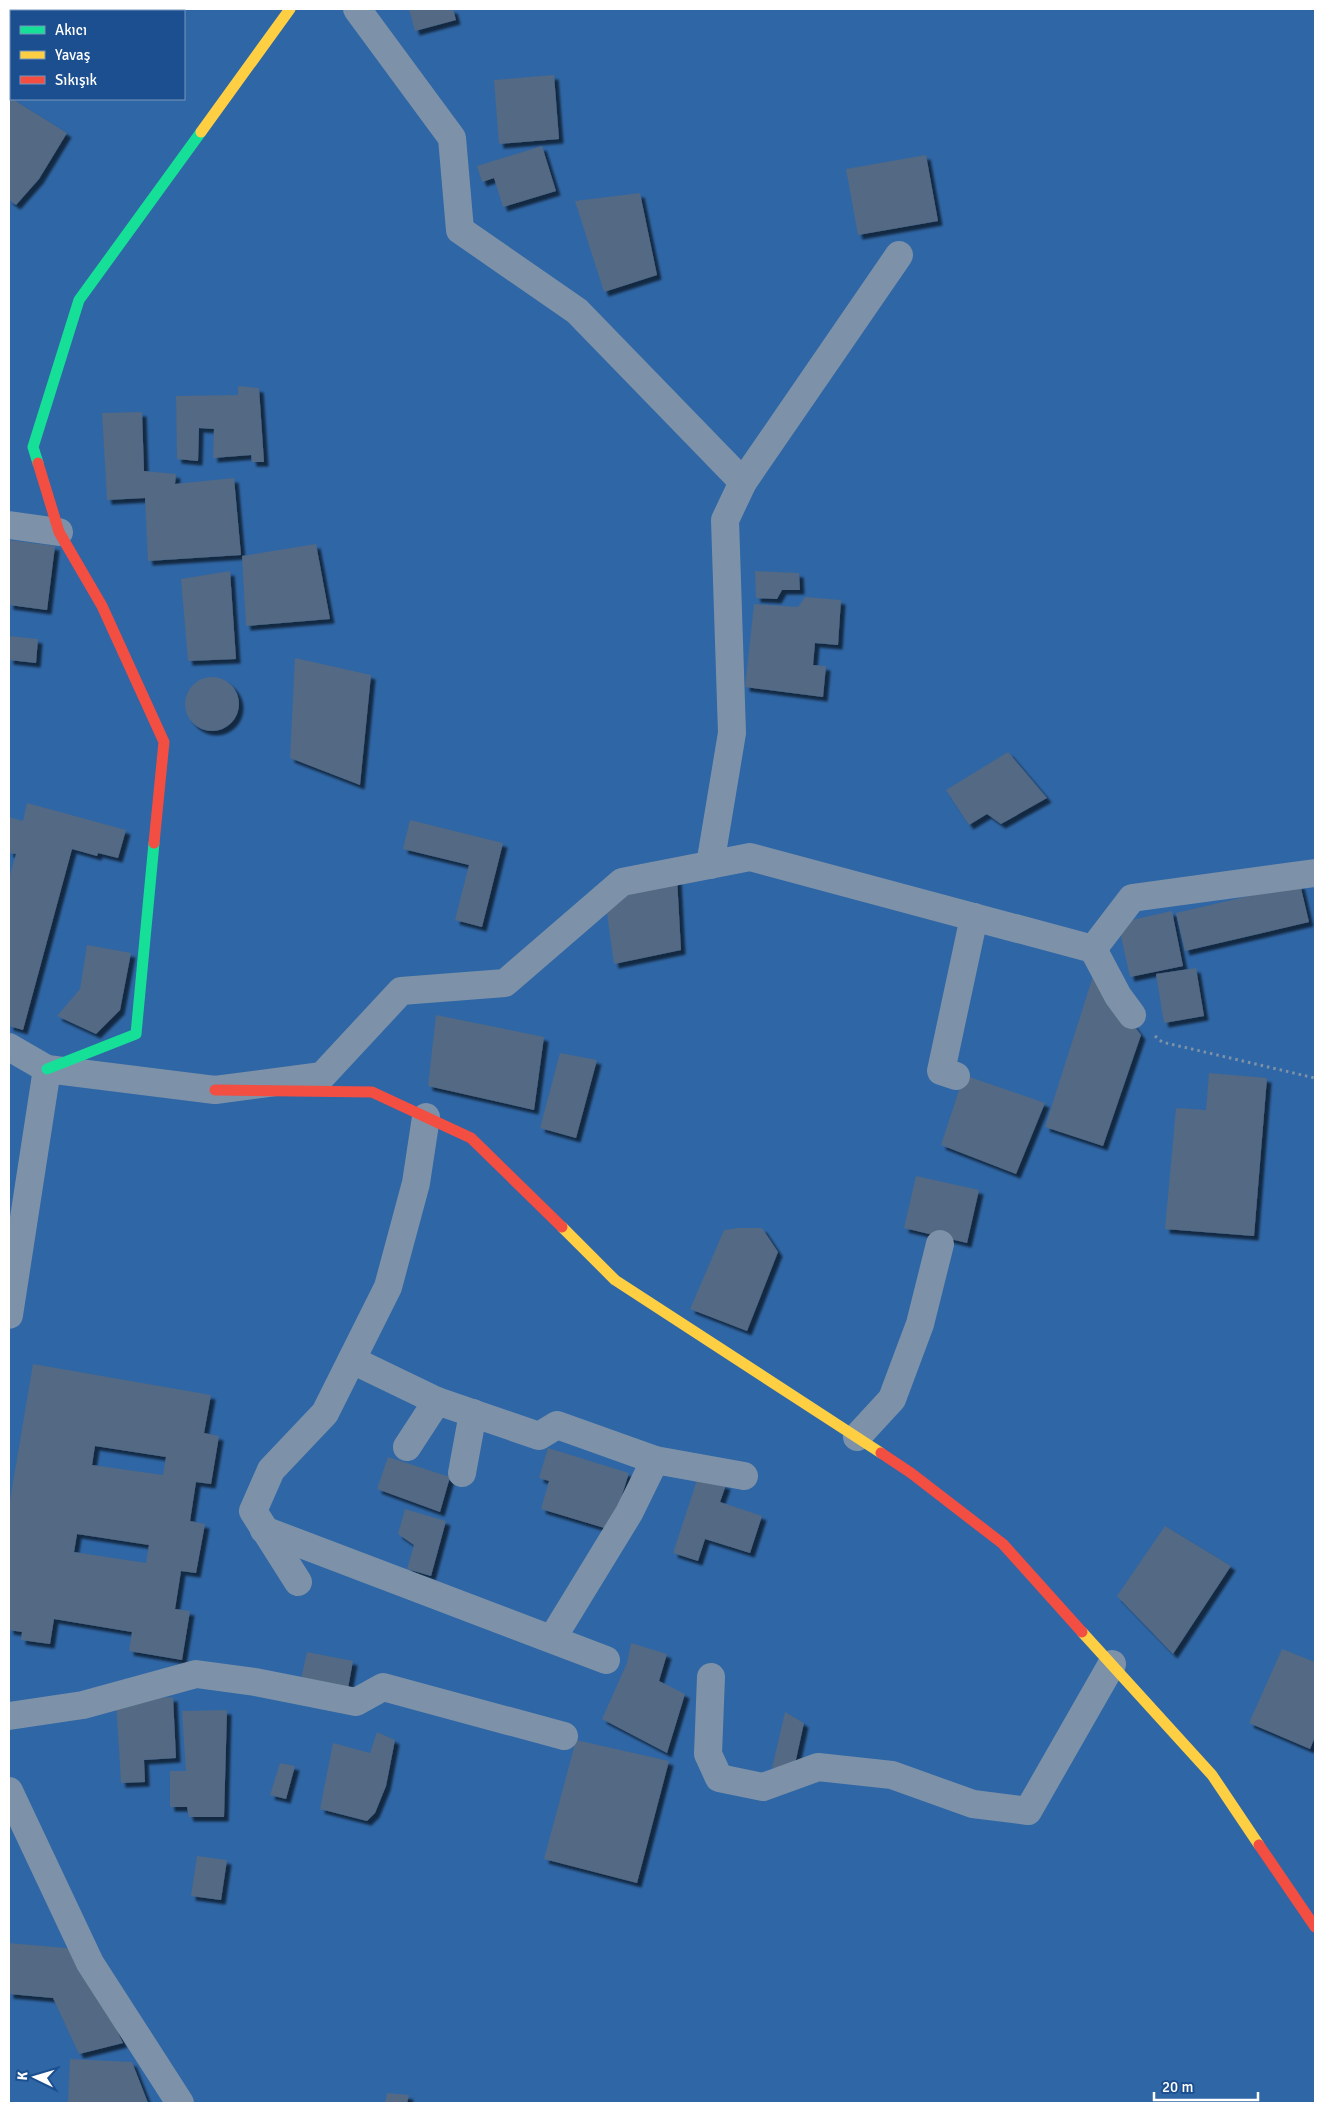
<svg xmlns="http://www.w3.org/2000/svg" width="1324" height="2112" viewBox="0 0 1324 2112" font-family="Signika,sans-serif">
  <defs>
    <filter id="shadow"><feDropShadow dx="4.5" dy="4.5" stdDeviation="1" flood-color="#0009"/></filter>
  </defs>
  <rect width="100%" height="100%" fill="#365274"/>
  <!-- green -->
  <path fill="#2f66a5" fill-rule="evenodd" d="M9,9H1315V2103H9ZM11,11H184V99H11Z"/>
  <!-- building -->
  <g fill="#526984" fill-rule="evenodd" filter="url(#shadow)">
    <path d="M409,9H453L456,20L415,31Z"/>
    <path d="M554,75L559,139L499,144L494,80Z"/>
    <path d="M9,97L67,133L39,179L16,205L9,200Z"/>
    <path d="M542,146L556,191L503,207L494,178L482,182L477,166Z"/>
    <path d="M926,155L938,221L858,235L846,169Z"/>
    <path d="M640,193L657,275L604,292L575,201Z"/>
    <path d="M238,386L259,388L264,462H252L251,455L213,458L214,429L199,428L198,461L177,459L176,396L238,395Z"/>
    <path d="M142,412L144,471L176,474L175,484L234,478L241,555L148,561L145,498L107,500L102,413Z"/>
    <path d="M9,540L55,546L47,610L9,605Z"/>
    <path d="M316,544L330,619L246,626L242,556Z"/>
    <path d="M230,571L236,659L188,661L181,579Z"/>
    <path d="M755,571L799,573L800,590H782L777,599L756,598Z"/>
    <path d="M805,597L841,600L838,645L815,643L813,665L826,666L823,697L745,687L754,604L798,607Z"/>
    <path d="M9,636L38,639L36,663L9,660Z"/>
    <path d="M295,658L371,675L360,785L290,758Z"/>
    <circle cx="212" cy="704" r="27"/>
    <path d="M1008,752L1047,798L1001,824L987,814L969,825L946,790Z"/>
    <path d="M27,803L126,830L118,858L98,853L97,856L72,849L23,1030L9,1026V878L16,854L9,853V817L23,821Z"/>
    <path d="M410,820L503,843L482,927L455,920L469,865L403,849Z"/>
    <path d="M677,878L681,950L614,964L605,899Z"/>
    <path d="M1300,884L1309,922L1185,951L1176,913Z"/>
    <path d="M1172,911L1183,966L1130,977L1118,923Z"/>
    <path d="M87,945L131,953L120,1010L96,1034L57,1016L80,989Z"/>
    <path d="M1196,968L1204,1016L1164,1023L1156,974Z"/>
    <path d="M1094,973L1141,1035L1103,1146L1045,1127Z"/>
    <path d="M436,1015L544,1037L534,1110L428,1086Z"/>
    <path d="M560,1053L597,1060L576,1138L540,1128Z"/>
    <path d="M1209,1073L1267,1078L1254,1236L1165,1229L1176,1108L1206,1110Z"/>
    <path d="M964,1075L1045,1103L1016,1174L941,1145Z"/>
    <path d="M916,1176L979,1190L967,1243L904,1228Z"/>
    <path d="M739,1228H762L778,1252L747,1331L690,1309L724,1230Z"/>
    <path d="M33,1364L211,1395L204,1433L219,1436L211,1484L196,1482L190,1521L205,1524L196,1573L181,1571L175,1609L190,1611L182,1660L129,1651L132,1632L54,1619L50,1644L21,1640L22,1632L9,1630V1506ZM95,1446L166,1457L163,1475L92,1465ZM77,1534L149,1545L146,1563L74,1552Z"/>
    <path d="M548,1448L629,1473L611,1530L541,1509L549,1481L539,1478Z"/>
    <path d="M388,1457L450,1477L440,1512L377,1489Z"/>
    <path d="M698,1477L726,1485L720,1502L762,1516L750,1553L705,1539L698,1561L673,1553Z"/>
    <path d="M405,1509L446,1521L431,1576L407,1569L414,1545L398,1534Z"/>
    <path d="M1165,1526L1231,1566L1173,1654L1117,1596Z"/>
    <path d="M631,1643L667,1654L659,1681L685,1694L667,1753L602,1719L627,1663Z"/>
    <path d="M1282,1649L1315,1662V1737L1310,1749L1249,1723Z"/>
    <path d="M307,1652L353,1661L348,1688L301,1679Z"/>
    <path d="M173,1697L176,1758L144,1760L145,1782L121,1783L116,1701Z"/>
    <path d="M227,1710L224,1817H189L187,1807H170V1771H186L182,1711Z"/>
    <path d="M785,1712L804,1723L793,1773L772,1768Z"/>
    <path d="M377,1732L395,1740L386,1786L375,1813L367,1821L320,1809L333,1743L370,1753Z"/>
    <path d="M576,1740L669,1761L637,1883L544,1859Z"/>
    <path d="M280,1763L295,1766L286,1799L270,1795Z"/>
    <path d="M197,1856L227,1860L221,1900L191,1896Z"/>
    <path d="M9,1943L77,1949L123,2043L79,2054L53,1998L9,1994Z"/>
    <path d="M70,2059L132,2062L148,2103H68Z"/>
    <path d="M387,2093L409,2095L407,2103H385Z"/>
  </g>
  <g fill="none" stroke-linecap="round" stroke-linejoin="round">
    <!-- path -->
    <path stroke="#7d92a8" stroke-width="3" stroke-dasharray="2.5 4" stroke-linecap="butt" d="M1155,1036L1162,1042L1315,1078"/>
    <!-- street -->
    <g stroke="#7d92a8" stroke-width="28">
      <path d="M357,9L452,138L460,230L577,311L743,482L899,255"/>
      <path d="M9,525L59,532"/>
      <path d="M710,865L732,733L725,520L743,482"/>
      <path d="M1093,949L1132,898L1315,873"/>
      <path d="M9,1047L47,1069L9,1315"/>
      <path d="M47,1069L215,1090L322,1076L401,991L505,983L622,882L750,857L1093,949L1118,996L1132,1015"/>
      <path d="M956,1076L941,1071L974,917"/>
      <path d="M352,1360L437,1401L407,1447"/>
      <path d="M437,1401L539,1436L557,1425L655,1460L744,1476"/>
      <path d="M857,1437L892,1399L920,1324L940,1244"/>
      <path d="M462,1473L473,1413"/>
      <path d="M264,1530L606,1660"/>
      <path d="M298,1582L253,1511L271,1470L325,1413L388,1287L416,1183L426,1117"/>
      <path d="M552,1639L629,1513L655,1460"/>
      <path d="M711,1677L708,1754L719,1778L763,1787L818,1767L892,1775L973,1804L1028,1811L1112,1664"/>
      <path d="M9,1716L83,1705L196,1674L255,1682L356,1702L383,1687L564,1736"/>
      <path d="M9,1791L90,1963L180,2103"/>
    </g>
    <!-- fast -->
    <g stroke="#16e098" stroke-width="11">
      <path d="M38,463L33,447L79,300L201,132"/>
      <path d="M47,1069L136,1034L154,843"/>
    </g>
    <!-- slow -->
    <g stroke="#ffcf43" stroke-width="11">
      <path d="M201,132L290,9"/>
      <path d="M562,1227L615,1280L881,1453"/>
      <path d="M1082,1632L1212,1775L1259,1845"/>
    </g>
    <!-- jam -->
    <g stroke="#f24e42" stroke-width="11">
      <path d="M38,463L59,532L102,606L164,742L154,843"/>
      <path d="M215,1090L372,1092L471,1138L562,1227"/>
      <path d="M881,1453L911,1473L1003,1544L1082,1632"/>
      <path d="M1259,1845L1315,1927"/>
    </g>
  </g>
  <!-- border -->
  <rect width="1324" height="2112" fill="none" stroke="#ffffff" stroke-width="20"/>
  <!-- legend -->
  <rect x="10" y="10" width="175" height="90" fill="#1b4f8f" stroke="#7695bc"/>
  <rect x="20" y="26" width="25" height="8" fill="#16e098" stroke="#7695bc"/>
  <text x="55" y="35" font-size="15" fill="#ffffff">Akıcı</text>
  <rect x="20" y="51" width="25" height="8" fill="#ffcf43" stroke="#7695bc"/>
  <text x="55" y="60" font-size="15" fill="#ffffff">Yavaş</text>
  <rect x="20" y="76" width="25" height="8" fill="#f24e42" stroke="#7695bc"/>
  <text x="55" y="85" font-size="15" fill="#ffffff">Sıkışık</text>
  <!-- north arrow -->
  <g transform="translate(35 2077) rotate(275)" stroke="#1b4f8f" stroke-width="4" paint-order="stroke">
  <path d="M0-4L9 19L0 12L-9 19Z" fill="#ffffff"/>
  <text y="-8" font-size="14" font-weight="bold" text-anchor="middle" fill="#ffffff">K</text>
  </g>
  <!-- scale -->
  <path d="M1154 2092v8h104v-8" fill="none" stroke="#ffffff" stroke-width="2.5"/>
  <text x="1162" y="2092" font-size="15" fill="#ffffff" stroke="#1b4f8f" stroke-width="4" paint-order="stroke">20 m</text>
</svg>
